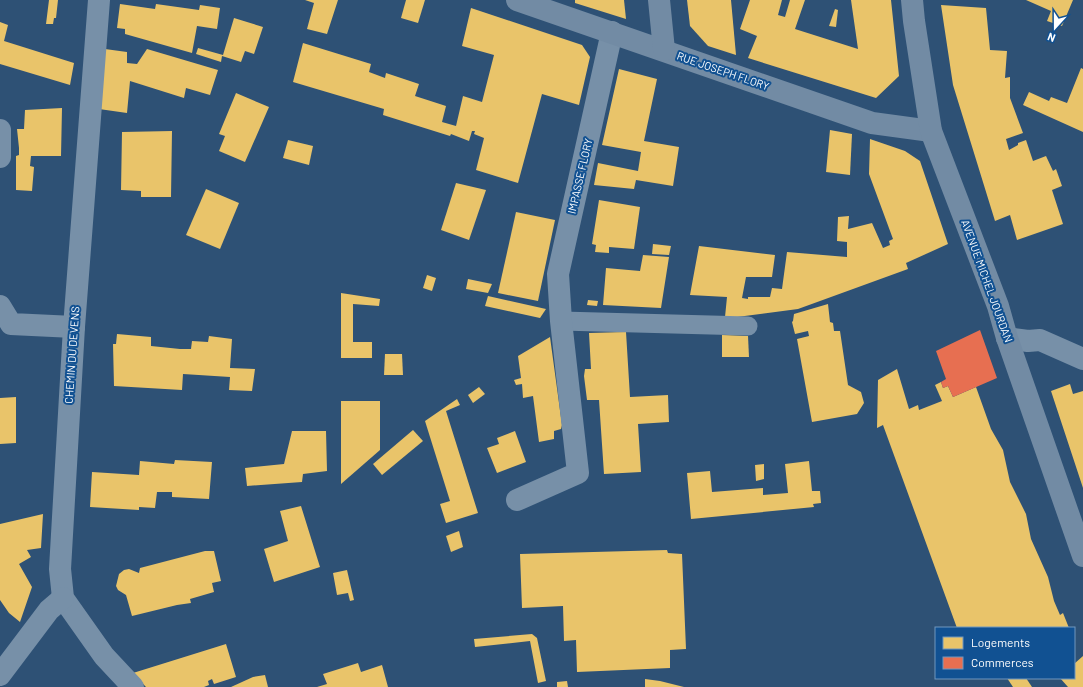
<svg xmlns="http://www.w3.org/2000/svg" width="1083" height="687" viewBox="0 0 1083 687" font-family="Barlow,sans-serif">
  <rect width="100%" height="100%" fill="#2e5175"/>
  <!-- homes -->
  <g fill="#e9c46a">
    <path d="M49,0H58L56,18H54L53,24H46Z"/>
    <path d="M305,0H338L327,34L307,29L314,3Z"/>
    <path d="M406,0H425L418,23L401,18Z"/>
    <path d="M575,0H624L626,19L575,3Z"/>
    <path d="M687,0H731L736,55L708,46L690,26Z"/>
    <path d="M750,0H782L778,15L785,17L790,0H805L795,29L858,49L851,0H891L899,76L876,98L748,58L757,36L740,29Z"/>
    <path d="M1026,0H1073L1062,26L1047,21L1051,11Z"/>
    <path d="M120,4L155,9L156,4L199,10L200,5L220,8L217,29L197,26L192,53L125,34V29L117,28Z"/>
    <path d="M941,5L986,8L990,50L1007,51L1005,78L1010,77V98L1023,133L1006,139L1009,150L1018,145V143L1026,140L1033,161L1046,156L1053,171L1056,169L1062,186L1052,190L1063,224L1017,240L1010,215L995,221L953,85Z"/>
    <path d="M471,8L582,45L590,57L579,105L542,94L518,183L476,170L484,138L474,134L475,131H472L469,141L451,134L450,136L383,115L384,109L293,82L303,43L371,64L369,72L385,78L386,73L419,84L415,96L446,106L442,122L456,126L463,96L482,102L494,55L462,46Z"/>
    <path d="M835,9L838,10L836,27L829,26Z"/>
    <path d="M234,18L263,27L254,54L245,51L241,62L222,56L221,62L196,54L198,48L223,55Z"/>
    <path d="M0,22L8,25L4,41L74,63L70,85L0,64Z"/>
    <path d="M105,49L127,52V63L137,64L147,49L218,70L210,95L186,88L184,98L130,81L127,113L99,109Z"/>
    <path d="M1081,68L1083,69V132L1023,105L1029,92L1049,101L1051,97L1067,103Z"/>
    <path d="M619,69L657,79L644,141L679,147L673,186L636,180L634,189L594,185L598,163L638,171L641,152L602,145Z"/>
    <path d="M236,93L269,107L245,162L219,151L225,136L219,134Z"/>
    <path d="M62,108L61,156H31L30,166L34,167L32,191L16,190V156L19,155V148L17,129H24L25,110Z"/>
    <path d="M830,130L852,134L850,175L826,172Z"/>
    <path d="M172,131L171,197H141V191L121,190L122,132Z"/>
    <path d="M870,139L905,151L920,161L948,244L906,263L908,269L798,309L737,317H725L727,297L690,295L699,246L775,255L772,277H746L742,298L748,299V297H770L772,288L782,289L787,252L847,257V242L837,241L838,217L849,216L848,229L872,223L883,248L890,245L889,241L893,239L869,174Z"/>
    <path d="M288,140L313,146L309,165L283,158Z"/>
    <path d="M456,183L486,190L469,240L441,230Z"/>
    <path d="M206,189L239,203L220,249L186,235Z"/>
    <path d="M599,200L640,207L634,249L609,247V253L595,252L596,245L592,244Z"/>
    <path d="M516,212L555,220L538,301L498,293Z"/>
    <path d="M653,244L671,246L669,255L652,254Z"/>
    <path d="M643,255L669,257L661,308L603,305L606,268L640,271Z"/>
    <path d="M427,275L436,278L432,291L423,288Z"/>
    <path d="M468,279L492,284L488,293L466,289Z"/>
    <path d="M341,293L380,299L379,306L353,304V342H372V358H341Z"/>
    <path d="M488,296L546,309L540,318L485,306Z"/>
    <path d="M588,300L598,301L597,306L587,305Z"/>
    <path d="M828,304L830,322L833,323L834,331H840L848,385L861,392L864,403L857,414L812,422L797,339L809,336L808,331L795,334L792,322L793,321L794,314Z"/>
    <path d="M626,332L630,397L668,395L669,422L638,424L641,472L604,474L599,400H587L584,376L585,369H591L589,333Z"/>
    <path d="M117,334L151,337V346L180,349H191L192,341L208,342L209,336L232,339L230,368L255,369L252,391L229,390L230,377L183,374L182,390L114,386L113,344H116Z"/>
    <path d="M722,335L748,336L749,357H722Z"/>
    <path d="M550,337L562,425L561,429L554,431V439L539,442L533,396L523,398L522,384L516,385L514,380L521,378L518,356Z"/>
    <path d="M385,354H402L403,375H384Z"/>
    <path d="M897,369L909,409L918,405L919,410L942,401L935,385L941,382L943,388L948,386L953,397L976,387L991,429L1003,450L1010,482L1026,514L1031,539L1048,577L1054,601L1060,615L1063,613L1069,628H957L883,425L877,428L878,380Z"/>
    <path d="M1070,384L1073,394L1083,391V488L1051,391Z"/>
    <path d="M479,387L485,394L473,403L468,395Z"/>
    <path d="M16,397V443L0,444V398Z"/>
    <path d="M457,399L460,405L446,411L478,513L446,523L440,504L450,501L425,421Z"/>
    <path d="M341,401H380V450L341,484Z"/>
    <path d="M413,430L423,441L382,475L373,464Z"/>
    <path d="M292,431H326L327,471L303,474L302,482L247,486L245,468L284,464Z"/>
    <path d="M515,431L526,462L497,473L487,448L499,444L497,438Z"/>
    <path d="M175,460L212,462L209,499L172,497V492H157L155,508L139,507V510L90,507L92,472L139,475L140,461L174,464Z"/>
    <path d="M809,461L812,491H820L821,503L813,504L814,507L691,519L687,473L710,471L712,492L763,488V495L788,493L785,464Z"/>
    <path d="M764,464V479L756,481L755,465Z"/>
    <path d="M301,506L320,567L274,582L264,549L288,541L280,511Z"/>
    <path d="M43,514L41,548L27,550L31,557L19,564L32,587L20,622L9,613L0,600V524Z"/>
    <path d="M459,531L463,547L451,552L446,536Z"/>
    <path d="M667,550L668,553L682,554L686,649L670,650V668L577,672L576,640L564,641L563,606L522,608L520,554Z"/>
    <path d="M205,551H214L221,581L212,583L214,592L190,599L191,603L177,605L132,616L126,595L118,590L116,586L119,574L124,570L129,569L139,573L140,568Z"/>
    <path d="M347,570L354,600L350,601L348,593L337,595L333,573Z"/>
    <path d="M532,634L537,638L546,681L538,683L530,641L475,647L474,639Z"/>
    <path d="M226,644L236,677L214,684L212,679L208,681L209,685L204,687H146L133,673Z"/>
    <path d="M1083,656V687H1068L1060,678H1074V664Z"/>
    <path d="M358,663L361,672L382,665L388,687H317L327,684L323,674Z"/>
    <path d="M265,675L268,687H231L253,677Z"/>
    <path d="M1007,678H1026L1032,687H1013Z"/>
    <path d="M645,679L660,681L684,687H645Z"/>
    <path d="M567,681L568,687H557V682Z"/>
  </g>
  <!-- shops -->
  <path fill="#e76f51" d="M980,330L997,378L953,397L948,386L943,388L941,382L946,379L936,351Z"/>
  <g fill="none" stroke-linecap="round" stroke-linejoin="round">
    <!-- lane -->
    <path stroke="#7790a8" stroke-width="19" d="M561,321L748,326"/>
    <!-- street -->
    <g stroke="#7790a8" stroke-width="22">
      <path d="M99,0L74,327L60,569L63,598L104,656L133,687"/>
      <path d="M0,130V157"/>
      <path d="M0,306L11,324L74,327"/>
      <path d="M1007,338L1028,341L1040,340L1083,359"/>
      <path d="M517,500L578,473L561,321L558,274L612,32"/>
      <path d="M0,675L49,610L63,598"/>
    </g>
    <!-- secondary -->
    <g stroke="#728ba4" stroke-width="22">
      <path d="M517,0L872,123L931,131"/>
      <path d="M659,0L664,50"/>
      <path d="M912,0L914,21L931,131L998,306L1007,338L1083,556"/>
    </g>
  </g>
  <g text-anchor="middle" stroke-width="4" stroke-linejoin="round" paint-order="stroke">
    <!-- street labels -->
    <g font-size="11" fill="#fff" stroke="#115192">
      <text transform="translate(723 71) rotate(19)" y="4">RUE JOSEPH FLORY</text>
      <text transform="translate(580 176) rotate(-77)" y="4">IMPASSE FLORY</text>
      <text transform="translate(987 281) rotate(70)" y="4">AVENUE MICHEL JOURDAN</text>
      <text transform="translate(72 355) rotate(-86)" y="4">CHEMIN DU DEVENS</text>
    </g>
  </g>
  <!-- legend -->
  <rect x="935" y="627" width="140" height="52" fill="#115192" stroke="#7097be"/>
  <rect x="943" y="637" width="20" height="12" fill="#e9c46a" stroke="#7097be"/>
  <text x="971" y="647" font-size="12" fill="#ffffff">Logements</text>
  <rect x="943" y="657" width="20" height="12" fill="#e76f51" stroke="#7097be"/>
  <text x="971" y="667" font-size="12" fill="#ffffff">Commerces</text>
  <!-- north arrow -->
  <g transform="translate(1055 28) rotate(201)" stroke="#115192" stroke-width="3" paint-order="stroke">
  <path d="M0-3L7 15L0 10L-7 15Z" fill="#ffffff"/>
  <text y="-6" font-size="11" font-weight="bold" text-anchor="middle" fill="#ffffff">N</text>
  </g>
</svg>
